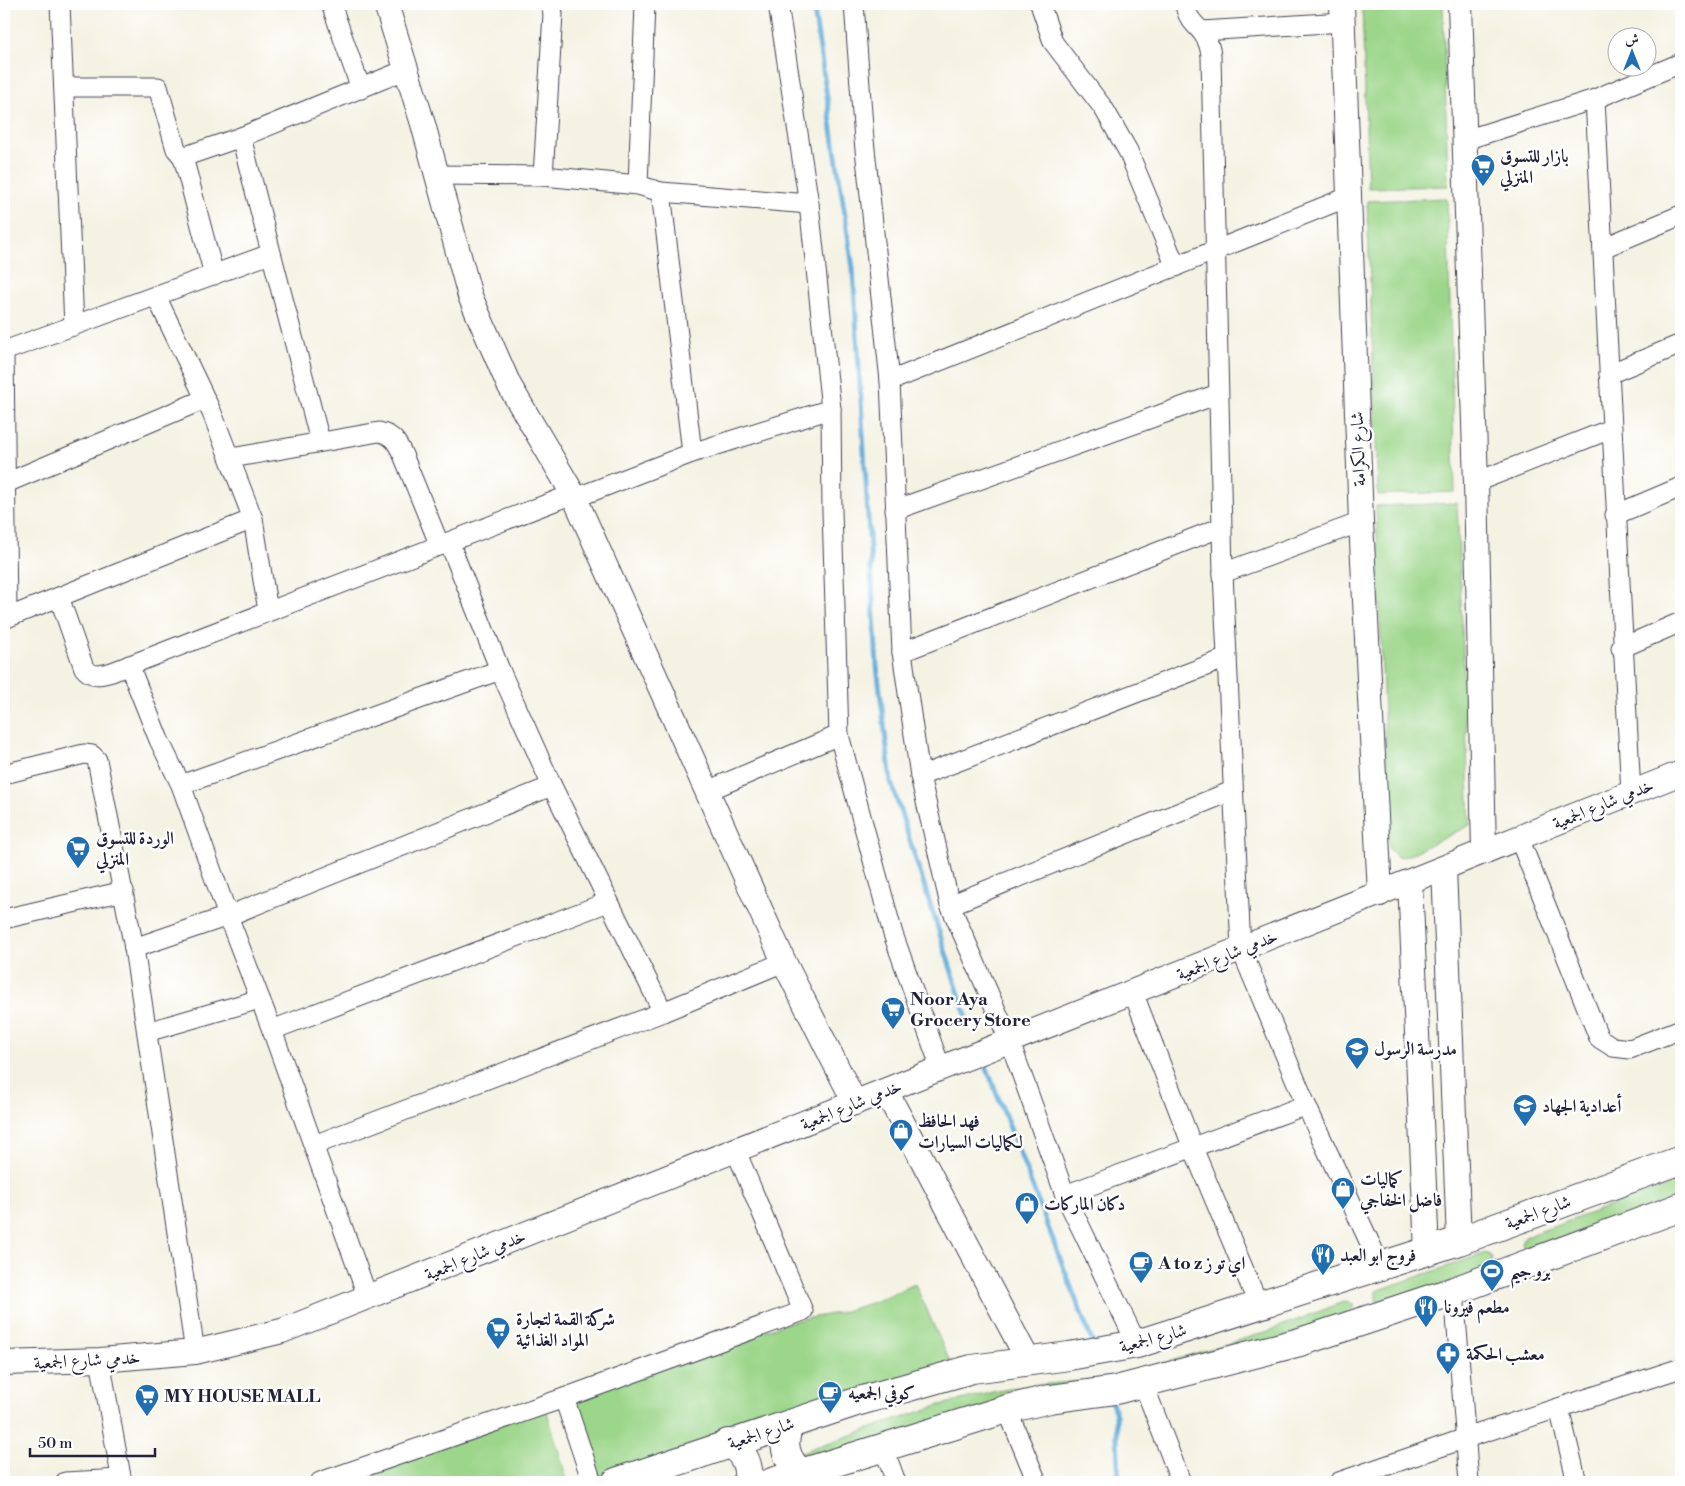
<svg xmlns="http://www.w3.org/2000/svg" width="1685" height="1486" viewBox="0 0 1685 1486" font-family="'Libre Bodoni',Amiri,serif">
  <rect width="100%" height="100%" fill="#fff"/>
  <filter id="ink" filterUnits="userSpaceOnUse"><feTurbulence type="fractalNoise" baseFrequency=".02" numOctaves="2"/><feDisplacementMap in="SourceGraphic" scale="10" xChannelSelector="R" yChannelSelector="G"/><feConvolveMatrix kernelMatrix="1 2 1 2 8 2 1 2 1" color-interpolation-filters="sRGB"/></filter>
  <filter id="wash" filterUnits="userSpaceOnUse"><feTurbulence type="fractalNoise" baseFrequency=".0096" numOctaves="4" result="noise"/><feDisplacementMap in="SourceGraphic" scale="20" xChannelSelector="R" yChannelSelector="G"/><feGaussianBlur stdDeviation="1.12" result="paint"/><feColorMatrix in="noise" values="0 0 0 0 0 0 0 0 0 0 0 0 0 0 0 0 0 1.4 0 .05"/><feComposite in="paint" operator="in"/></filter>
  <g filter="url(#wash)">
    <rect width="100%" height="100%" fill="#f4f2e2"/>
    <!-- green -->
    <g fill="#9cd68a" stroke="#5f7c62">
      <path d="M1362,4H1443L1448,186L1368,188Z"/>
      <path d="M1447,198L1455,492L1378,495L1367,201Z"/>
      <path d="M1457,503L1470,825L1407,856L1397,857L1389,849L1376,506Z"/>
      <path d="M1681,1180V1198L1525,1251L1522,1244L1525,1237Z"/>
      <path d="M1486,1253L1492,1257L1491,1268L1383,1305L1376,1300V1291Z"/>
      <path d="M915,1284L951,1364L603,1482H598L563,1396L797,1320L838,1313L874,1302Z"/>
      <path d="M1346,1301L1353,1304V1309L1347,1314L1251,1349L801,1466V1452L937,1406L993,1392L1026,1386L1115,1378L1263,1333Z"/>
      <path d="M544,1402L567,1479L557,1482H309Z"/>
    </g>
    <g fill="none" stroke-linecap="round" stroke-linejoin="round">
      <!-- stream -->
      <g stroke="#60acd9" stroke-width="5">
        <path d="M813,4L853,268L877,666L891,782L967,1019"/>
        <path d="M983,1058L1093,1344"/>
        <path d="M1111,1399L1116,1415L1119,1482"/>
      </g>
    </g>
  </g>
  <g filter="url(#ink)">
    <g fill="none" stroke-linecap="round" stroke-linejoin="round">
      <defs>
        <g id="minor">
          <path d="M60,4L74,326"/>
          <path d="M331,4L361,89"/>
          <path d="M778,4L809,204L831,409L832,511L839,735L893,934L941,1069"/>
          <path d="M854,4L864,140L890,381L902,652L920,776L950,905L1010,1042L1065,1195L1137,1344"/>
          <path d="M1040,4L1053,42L1104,109L1128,151L1176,267"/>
          <path d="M1185,4C1188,28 1208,26 1211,56L1223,573L1241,949L1306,1105L1381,1267"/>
          <path d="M1202,31L1343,22"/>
          <path d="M64,87H158L176,149L183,157L241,137L405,70"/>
          <path d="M1595,99L1631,794"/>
          <path d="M241,137L320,441"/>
          <path d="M1465,140L1595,99L1681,63"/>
          <path d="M183,157L214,275"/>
          <path d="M435,175L543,176L638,185L661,192L809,204"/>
          <path d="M543,176L553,14L551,4"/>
          <path d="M638,185L645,4"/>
          <path d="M661,192L692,453"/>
          <path d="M1603,248L1681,215"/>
          <path d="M156,296L212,413L253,519L268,611"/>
          <path d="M4,351L270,254"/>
          <path d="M4,351L7,618"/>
          <path d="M1609,374L1681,344"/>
          <path d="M890,381L1348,197"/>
          <path d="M231,458L379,432C393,435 397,442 403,455L440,546"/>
          <path d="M1476,482L1611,429"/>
          <path d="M6,483L205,399"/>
          <path d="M575,498L692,453L831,409"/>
          <path d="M895,510L1218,394"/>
          <path d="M1615,515L1681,487"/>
          <path d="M449,542L500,670L552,786L663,1012"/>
          <path d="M1223,573L1361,522"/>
          <path d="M59,597L84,668C92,678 101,675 112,672L573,494"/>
          <path d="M4,619L253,519"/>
          <path d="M1621,648L1681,622"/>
          <path d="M902,652L1222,527"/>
          <path d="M129,665L159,740L181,785L228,916L272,1030L368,1298"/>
          <path d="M4,774L84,754L92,755L97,760L134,948L195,1352"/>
          <path d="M920,776L1227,658"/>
          <path d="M181,785L500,670"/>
          <path d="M707,791L839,735"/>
          <path d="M1519,838L1599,1038L1613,1047L1630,1049L1681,1029"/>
          <path d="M950,905L1232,791"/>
          <path d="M4,919L124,891"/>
          <path d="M134,948L228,916L552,786"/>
          <path d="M1133,992L1193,1148L1259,1306"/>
          <path d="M272,1030L608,902"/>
          <path d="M147,1032L260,999"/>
          <path d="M314,1145L663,1012L784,962"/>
          <path d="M1065,1195L1306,1105"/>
          <path d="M1454,1291L1469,1482"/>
          <path d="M100,1360L122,1482"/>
          <path d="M1143,1383L1181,1482"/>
          <path d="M564,1398L592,1482"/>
          <path d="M1559,1408L1577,1482"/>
          <path d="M1007,1409L1037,1482"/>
          <path d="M883,1446L896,1482"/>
          <path d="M65,1482L121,1479"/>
          <path d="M320,1482L564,1398L803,1311L736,1151"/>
          <path d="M1339,1482L1466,1438L1681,1368"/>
        </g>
        <g id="tertiary">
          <path d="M386,4L423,124L470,296L509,385L573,494L784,962L855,1103"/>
          <path d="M1342,4L1361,522L1380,894"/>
          <path d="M1460,4L1476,482L1484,852"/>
          <path d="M1444,868L1459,1241"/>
          <path d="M1410,882L1427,1251"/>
          <path d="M886,1091L1028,1360"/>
          <path d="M4,1363L100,1360L195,1352L282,1331L1681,773"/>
        </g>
        <g id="primary">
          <path d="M790,1424C781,1443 785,1459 801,1473"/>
          <path d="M728,1443C744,1452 750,1465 748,1482"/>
          <path d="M616,1482L856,1402L972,1369L1069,1356L1137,1344L1459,1241L1681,1160"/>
          <path d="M772,1482L1007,1409L1050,1399L1116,1390L1300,1342L1454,1291L1681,1207"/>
        </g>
      </defs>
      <!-- minor casing -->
      <use href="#minor" stroke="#424154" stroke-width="21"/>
      <!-- tertiary casing -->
      <use href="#tertiary" stroke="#424154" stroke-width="26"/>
      <!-- primary casing -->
      <use href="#primary" stroke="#424154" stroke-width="30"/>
      <!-- minor -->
      <use href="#minor" stroke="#fff" stroke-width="19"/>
      <!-- tertiary -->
      <use href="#tertiary" stroke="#fff" stroke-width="24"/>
      <!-- primary -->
      <use href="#primary" stroke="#fff" stroke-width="28"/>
    </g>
  </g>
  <!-- icons -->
  <defs>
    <symbol id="supermarket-pin" viewBox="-11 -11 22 30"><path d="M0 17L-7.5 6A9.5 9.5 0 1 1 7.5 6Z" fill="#1f6fb2" stroke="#fff"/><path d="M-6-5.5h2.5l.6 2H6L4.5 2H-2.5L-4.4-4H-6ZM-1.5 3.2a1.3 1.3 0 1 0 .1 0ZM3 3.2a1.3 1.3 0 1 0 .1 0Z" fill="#fff"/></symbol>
    <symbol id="school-pin" viewBox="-11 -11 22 30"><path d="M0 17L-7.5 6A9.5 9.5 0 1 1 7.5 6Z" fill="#1f6fb2" stroke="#fff"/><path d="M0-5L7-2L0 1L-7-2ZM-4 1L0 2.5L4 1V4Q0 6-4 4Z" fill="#fff"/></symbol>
    <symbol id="shop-pin" viewBox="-11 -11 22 30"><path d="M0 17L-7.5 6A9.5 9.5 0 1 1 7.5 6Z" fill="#1f6fb2" stroke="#fff"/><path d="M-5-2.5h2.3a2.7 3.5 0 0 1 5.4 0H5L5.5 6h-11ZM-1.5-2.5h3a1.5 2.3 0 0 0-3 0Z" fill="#fff"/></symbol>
    <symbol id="restaurant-pin" viewBox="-11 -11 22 30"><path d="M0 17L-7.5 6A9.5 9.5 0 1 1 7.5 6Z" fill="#1f6fb2" stroke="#fff"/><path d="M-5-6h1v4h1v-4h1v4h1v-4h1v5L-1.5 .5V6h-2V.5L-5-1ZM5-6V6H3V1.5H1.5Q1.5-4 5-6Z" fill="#fff"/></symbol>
    <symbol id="cafe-pin" viewBox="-11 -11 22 30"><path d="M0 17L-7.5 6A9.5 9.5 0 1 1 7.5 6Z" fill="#1f6fb2" stroke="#fff"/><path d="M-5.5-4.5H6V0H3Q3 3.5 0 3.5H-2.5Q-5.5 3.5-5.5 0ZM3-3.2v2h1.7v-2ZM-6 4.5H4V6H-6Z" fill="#fff"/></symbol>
    <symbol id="stadium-pin" viewBox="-11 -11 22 30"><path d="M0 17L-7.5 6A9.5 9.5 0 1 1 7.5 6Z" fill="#1f6fb2" stroke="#fff"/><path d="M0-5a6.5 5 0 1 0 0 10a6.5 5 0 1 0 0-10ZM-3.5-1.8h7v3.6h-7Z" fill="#fff"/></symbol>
    <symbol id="pharmacy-pin" viewBox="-11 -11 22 30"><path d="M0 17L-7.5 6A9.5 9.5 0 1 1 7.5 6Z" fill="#1f6fb2" stroke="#fff"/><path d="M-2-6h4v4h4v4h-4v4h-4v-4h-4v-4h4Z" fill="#fff"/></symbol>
  </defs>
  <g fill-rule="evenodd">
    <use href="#supermarket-pin" x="1469" y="152" width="28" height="38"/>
    <use href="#supermarket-pin" x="64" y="834" width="28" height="38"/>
    <use href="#supermarket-pin" x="879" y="995" width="28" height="38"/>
    <use href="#school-pin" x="1343" y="1035" width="28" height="38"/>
    <use href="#school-pin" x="1511" y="1092" width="28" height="38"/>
    <use href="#shop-pin" x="887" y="1117" width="28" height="38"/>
    <use href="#shop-pin" x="1329" y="1175" width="28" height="38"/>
    <use href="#shop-pin" x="1013" y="1190" width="28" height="38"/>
    <use href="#restaurant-pin" x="1309" y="1241" width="28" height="38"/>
    <use href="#cafe-pin" x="1127" y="1249" width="28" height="38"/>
    <use href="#stadium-pin" x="1478" y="1257" width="28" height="38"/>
    <use href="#restaurant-pin" x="1412" y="1293" width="28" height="38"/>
    <use href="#supermarket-pin" x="484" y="1315" width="28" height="38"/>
    <use href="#pharmacy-pin" x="1434" y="1340" width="28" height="38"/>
    <use href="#cafe-pin" x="816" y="1379" width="28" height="38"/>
    <use href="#supermarket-pin" x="133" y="1382" width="28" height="38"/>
  </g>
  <g text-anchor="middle" stroke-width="5" stroke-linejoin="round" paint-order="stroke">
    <!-- poi labels -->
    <g font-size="18" font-weight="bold" fill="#22223b" stroke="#fff" text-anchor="start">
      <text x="1500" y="162">بازار للتسوق<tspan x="1500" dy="21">المنزلي</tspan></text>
      <text x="96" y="844">الوردة للتسوق<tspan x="96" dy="21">المنزلي</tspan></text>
      <text x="910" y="1005">Noor Aya<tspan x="910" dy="21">Grocery Store</tspan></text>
      <text x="1374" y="1055">مدرسة الرسول</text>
      <text x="1542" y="1112">أعدادية الجهاد</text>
      <text x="918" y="1127">فهد الحافظ<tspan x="918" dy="21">لكماليات السيارات</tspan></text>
      <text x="1360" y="1185">كماليات<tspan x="1360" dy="21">فاضل الخفاجي</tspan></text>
      <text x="1044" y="1210">دكان الماركات</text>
      <text x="1340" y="1261">فروج ابو العبد</text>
      <text x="1158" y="1269">A to z اي تو ز</text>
      <text x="1510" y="1277">برو جيم</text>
      <text x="1444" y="1313">مطعم فيرونا</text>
      <text x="516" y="1325">شركة القمة لتجارة<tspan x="516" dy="21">المواد الغذائية</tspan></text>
      <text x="1466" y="1360">معشب الحكمة</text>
      <text x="848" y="1399">كوفي الجمعيه</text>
      <text x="164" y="1402">MY HOUSE MALL</text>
    </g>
    <!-- street labels -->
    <g font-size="18" fill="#22223b" stroke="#fff">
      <text transform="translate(1358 449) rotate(-92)" y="6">شارع الكرامة</text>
      <text transform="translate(1603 804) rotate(-22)" y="6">خدمي شارع الجمعية</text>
      <text transform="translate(1227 955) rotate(-22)" y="6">خدمي شارع الجمعية</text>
      <text transform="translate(851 1105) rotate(-22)" y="6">خدمي شارع الجمعية</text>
      <text transform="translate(1538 1212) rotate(-20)" y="6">شارع الجمعية</text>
      <text transform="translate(475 1255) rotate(-22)" y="6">خدمي شارع الجمعية</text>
      <text transform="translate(1153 1338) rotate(-15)" y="6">شارع الجمعية</text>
      <text transform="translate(87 1360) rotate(-3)" y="6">خدمي شارع الجمعية</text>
      <text transform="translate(761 1433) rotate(-18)" y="6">شارع الجمعية</text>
    </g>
  </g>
  <!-- margin -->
  <rect width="1685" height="1486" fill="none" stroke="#fff" stroke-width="20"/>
  <!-- north arrow -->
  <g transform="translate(1632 52)"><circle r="24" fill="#ffffff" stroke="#a7a7b1"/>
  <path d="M0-4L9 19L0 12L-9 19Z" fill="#1f6fb2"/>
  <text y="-8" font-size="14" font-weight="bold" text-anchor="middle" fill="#22223b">ش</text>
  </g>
  <!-- scale -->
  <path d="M30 1448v8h125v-8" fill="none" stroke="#22223b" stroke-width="2.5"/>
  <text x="38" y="1448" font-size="15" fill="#22223b" stroke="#ffffff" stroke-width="4" paint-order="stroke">50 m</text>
</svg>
